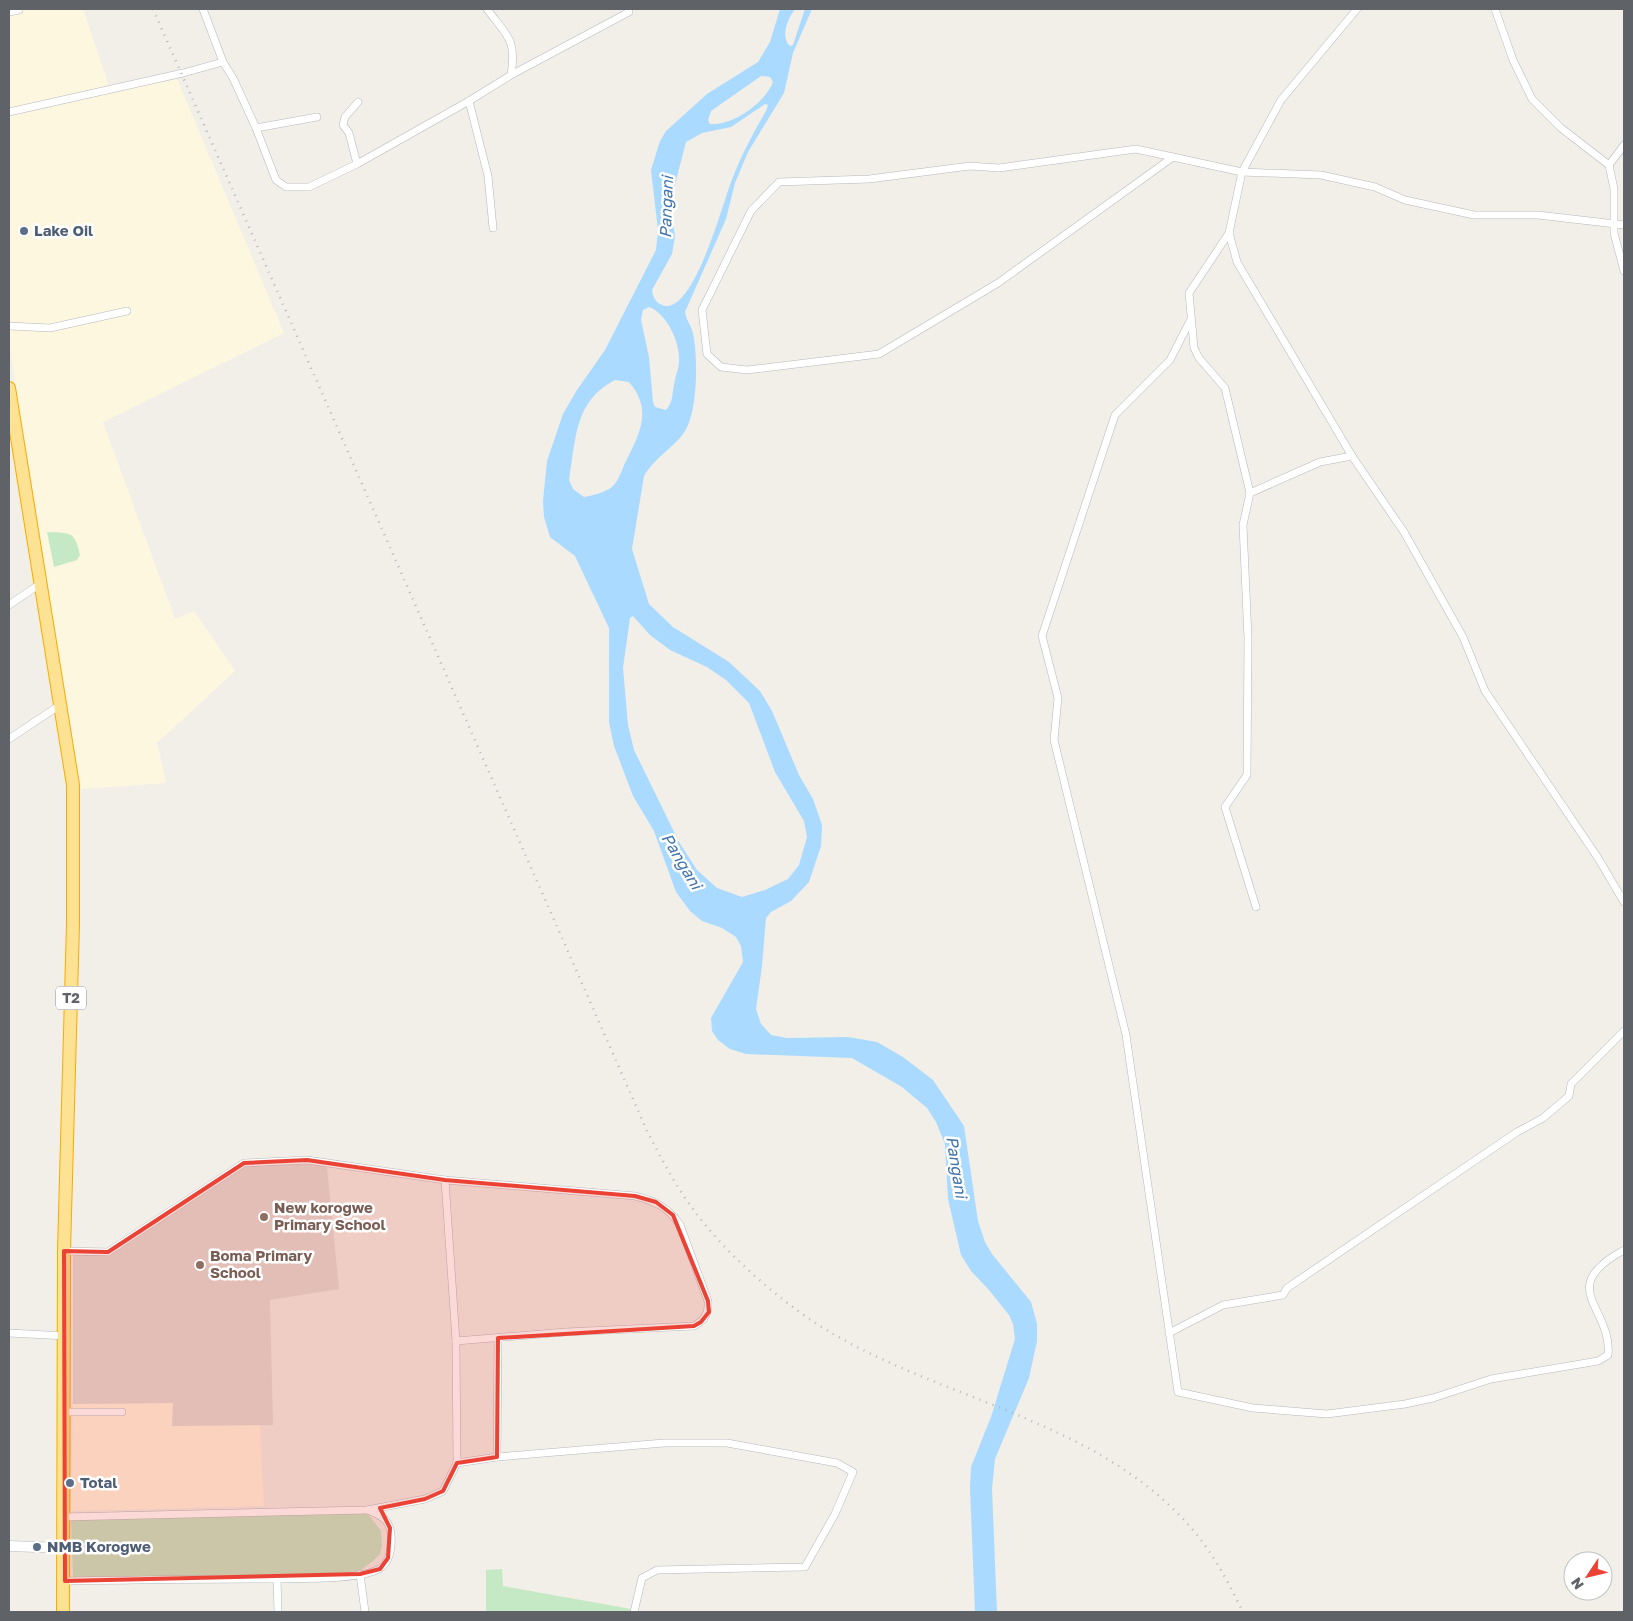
<svg xmlns="http://www.w3.org/2000/svg" width="1633" height="1621" viewBox="0 0 1633 1621" font-family="'Golos Text',sans-serif">
  <rect width="100%" height="100%" fill="#f1efe8"/>
  <!-- commercial -->
  <g fill="#fef7e0">
    <path d="M9,9H83L111,92L177,79L284,333L103,422L175,619L194,611L235,671L157,743L166,783L81,789L9,343Z"/>
    <path d="M174,1403L173,1426L260,1425L264,1506L71,1511L73,1404Z"/>
  </g>
  <!-- education -->
  <path fill="#e1ded6" d="M307,1163L327,1167L339,1289L270,1300L273,1425L172,1426L173,1403L73,1404V1254L108,1255L245,1166Z"/>
  <!-- green -->
  <g fill="#c5e8c5">
    <path d="M47,532C69,533 75,530 80,555L77,560L54,567Z"/>
    <path d="M367,1513L381,1531L382,1545L380,1554L374,1560L360,1571L307,1575L73,1577L71,1520Z"/>
    <path d="M502,1569L503,1586L631,1609V1612H486V1570Z"/>
  </g>
  <!-- water -->
  <path fill="#aadaff" fill-rule="evenodd" d="M780,9H795C788,18 780,37 790,46L793,45L805,9H812L793,53L784,93L748,152L735,183L726,219L685,312C686,320 691,325 693,333C698,357 698,410 685,431C676,446 655,457 644,476L632,549L649,604L673,627L729,662L760,691L772,711L799,775L813,799L822,825L821,846L809,882L791,901L771,912L766,918L762,966L756,1009L761,1024L771,1035L787,1038L848,1037L877,1042L903,1057L933,1080L964,1126L978,1221L985,1242L992,1254L1031,1302L1037,1324V1341L1029,1378L995,1459L992,1489L997,1612H975L970,1487L971,1467L991,1417L1015,1339L1013,1324L1009,1315L989,1290L971,1271L961,1255L948,1199L945,1144L936,1122L927,1108L902,1087L852,1058L746,1054L730,1049L718,1040L712,1031L711,1018L743,962L741,946L736,937L722,928L702,921L690,911L676,892L654,831L633,796L614,746L609,722V628L575,556L550,537L544,517L543,501L547,461L563,414L577,390L605,350L656,250L658,230L651,170L660,141L666,131L707,94L758,62L770,42ZM761,76L770,77L773,82C765,103 733,126 710,124L708,120L711,111ZM765,104L768,105L766,111C754,132 742,154 733,177C724,197 694,318 662,305C655,302 653,297 652,290L672,254L675,236L671,210L672,196L686,142L702,133L731,127ZM649,307C666,313 679,340 679,358C680,367 675,376 674,385C672,395 673,402 666,410L655,407L653,402L649,357L641,320L643,310ZM615,380L629,382C653,410 640,433 625,463C622,470 618,482 612,487C604,493 594,495 584,497L573,489L569,480C576,439 574,401 615,380ZM633,616L650,635L670,650L707,667L726,680L749,703L775,772L804,821L807,837L799,865L788,879L765,890L742,897L717,888L697,870L679,842L634,750L628,725L623,668L630,618Z"/>
  <g fill="none" stroke-linecap="round" stroke-linejoin="round">
    <defs>
      <g id="street">
        <path d="M203,9L223,62"/>
        <path d="M1357,9L1281,100L1242,172L1229,233L1237,262L1352,456L1404,532L1463,637L1485,691L1598,858L1624,902"/>
        <path d="M1495,9L1513,60L1532,99L1561,128L1609,165L1614,189V233L1624,271"/>
        <path d="M9,12L19,10"/>
        <path d="M511,75L629,12L628,9"/>
        <path d="M469,101L488,176L493,228"/>
        <path d="M9,112L183,73L223,62L233,78L256,128L276,180L286,187H309L357,164L349,133L343,125L345,117L358,102"/>
        <path d="M256,128L317,117"/>
        <path d="M1173,157L998,283L879,354L747,370L721,367L707,354L702,310L751,211L779,182L869,179L970,166L999,168L1136,149L1242,172L1321,175L1375,187L1405,200L1474,215H1538L1624,225"/>
        <path d="M357,164L469,101L511,75C517,39 507,36 487,9"/>
        <path d="M1609,165L1624,145"/>
        <path d="M1229,233L1189,293L1194,348L1199,358L1225,388L1250,493L1243,525L1248,638L1247,775L1225,807L1256,907"/>
        <path d="M1191,319L1170,360L1115,415L1042,636L1058,698L1054,740L1126,1035L1178,1392L1253,1408L1327,1414L1405,1404L1433,1398L1491,1379L1598,1361L1608,1355C1613,1308 1554,1288 1624,1250"/>
        <path d="M9,326L50,328L127,311"/>
        <path d="M1250,493L1320,462L1352,456"/>
        <path d="M9,605L40,584"/>
        <path d="M9,739L60,705"/>
        <path d="M64,1251L108,1252L244,1163L307,1160L445,1180L635,1196C655,1201 668,1207 680,1225L708,1301C709,1313 705,1320 694,1326L566,1332L456,1341"/>
        <path d="M9,1333L66,1336"/>
        <path d="M1169,1333L1223,1305L1283,1295L1287,1288L1517,1132L1543,1118L1569,1096L1571,1084L1624,1031"/>
        <path d="M65,1412H122"/>
        <path d="M497,1457L498,1338"/>
        <path d="M457,1463L497,1457L664,1443H727L837,1463L853,1472L835,1514L805,1567L657,1570L642,1578L634,1612"/>
        <path d="M63,1517L367,1510L425,1499L443,1491L457,1463L456,1341L445,1180"/>
        <path d="M360,1574L365,1612"/>
        <path d="M277,1578L278,1612"/>
        <path d="M65,1581C133,1580 201,1579 270,1579C296,1578 356,1581 379,1569C390,1563 392,1547 391,1535C390,1519 381,1516 368,1510"/>
      </g>
      <path id="secondary" d="M9,1546L63,1548"/>
      <path id="highway" d="M9,388L73,785V923L64,1251L63,1612"/>
    </defs>
    <!-- street casing -->
    <use href="#street" stroke="#b5b8bc" stroke-width="8"/>
    <!-- secondary casing -->
    <use href="#secondary" stroke="#b6babf" stroke-width="11"/>
    <!-- highway casing -->
    <use href="#highway" stroke="#f9ab00" stroke-width="14"/>
    <!-- street -->
    <use href="#street" stroke="#fff" stroke-width="7"/>
    <!-- secondary -->
    <use href="#secondary" stroke="#fff" stroke-width="10"/>
    <!-- highway -->
    <use href="#highway" stroke="#fde293" stroke-width="12"/>
    <!-- rail -->
    <path stroke="#b6b7b8" stroke-width="2.5" stroke-dasharray="1 6" stroke-linecap="butt" d="M153,9L647,1131C661,1158 675,1185 693,1209C725,1254 787,1308 835,1335C957,1405 1111,1424 1201,1540C1218,1562 1231,1588 1243,1612"/>
  </g>
  <!-- marked area -->
  <path fill="#ea4335" fill-opacity="0.2" stroke="#ea4335" stroke-width="4" stroke-linejoin="round" d="M307,1160L445,1180L635,1196L656,1202L673,1215L708,1301L709,1312L701,1322L694,1326L498,1338L497,1457L457,1463L443,1491L425,1499L380,1508L390,1528L388,1558L380,1569L360,1574L65,1581L64,1251L108,1252L244,1163Z"/>
  <!-- markers -->
  <g fill="#5c6f8a" stroke="#fff" stroke-width="2">
    <circle cx="24" cy="231" r="5"/>
    <circle cx="70" cy="1483" r="5"/>
    <circle cx="37" cy="1547" r="5"/>
  </g>
  <g fill="#8d6e63" stroke="#fff" stroke-width="2">
    <circle cx="264" cy="1217" r="5"/>
    <circle cx="200" cy="1265" r="5"/>
  </g>
  <g text-anchor="middle" stroke-width="5" stroke-linejoin="round" paint-order="stroke">
    <!-- shield labels -->
    <rect fill="#fff" stroke="#8f9295" stroke-width="1" x="56" y="986.5" width="30" height="23" rx="4"/>
    <g font-size="14" font-weight="bold" fill="#5f6368">
      <text x="71" y="1003">T2</text>
    </g>
    <!-- service labels -->
    <g font-size="15" font-weight="bold" fill="#4e5e75" stroke="#fff" text-anchor="start">
      <text x="34" y="236">Lake Oil</text>
      <text x="80" y="1488">Total</text>
      <text x="47" y="1552">NMB Korogwe</text>
    </g>
    <!-- education labels -->
    <g font-size="15" font-weight="bold" fill="#785e54" stroke="#fff" text-anchor="start">
      <text x="274" y="1213">New korogwe<tspan x="274" dy="17">Primary School</tspan></text>
      <text x="210" y="1261">Boma Primary<tspan x="210" dy="17">School</tspan></text>
    </g>
    <!-- water labels -->
    <g font-size="16" font-style="italic" fill="#4174aa" stroke="#fff">
      <text transform="translate(666 207) rotate(-88)" y="6">Pangani</text>
      <text transform="translate(682 861) rotate(59)" y="6">Pangani</text>
      <text transform="translate(957 1167) rotate(81)" y="6">Pangani</text>
    </g>
  </g>
  <!-- border -->
  <rect width="1633" height="1621" fill="none" stroke="#5f6368" stroke-width="20"/>
  <!-- north arrow -->
  <g transform="translate(1588 1576) rotate(235)"><circle r="24" fill="#ffffff" stroke="#bfc1c3"/>
  <path d="M0-4L9 19L0 12L-9 19Z" fill="#ea4335"/>
  <text y="-8" font-size="14" font-weight="bold" text-anchor="middle" fill="#5f6368">N</text>
  </g>
</svg>
